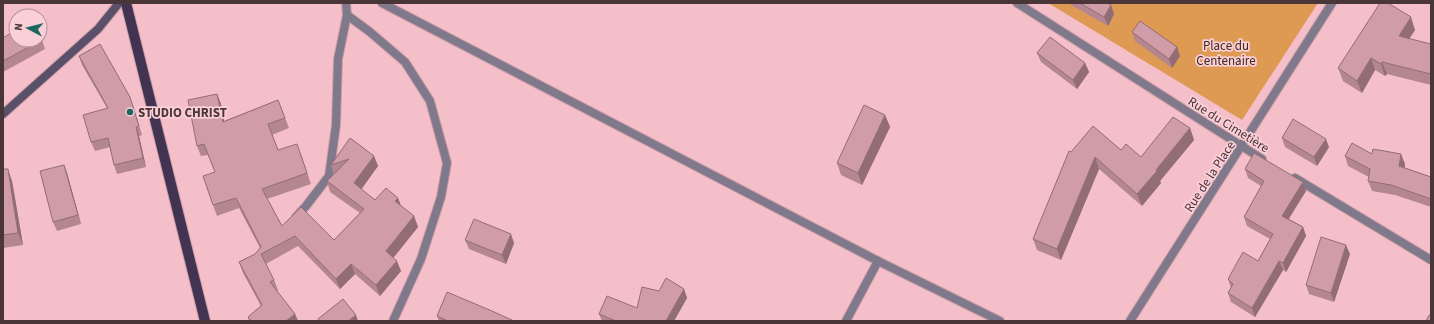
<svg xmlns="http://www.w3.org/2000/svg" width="1434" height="324" viewBox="0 0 1434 324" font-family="'Source Sans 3',sans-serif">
  <rect width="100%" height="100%" fill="#f5bfca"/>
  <!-- park -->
  <path fill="#de9953" d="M1048,3H1318L1242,120Z"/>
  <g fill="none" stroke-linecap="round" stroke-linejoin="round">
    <defs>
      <g id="street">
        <path d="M382,3L878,261L1000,321"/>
        <path d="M1017,3L1262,159"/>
        <path d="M347,15L370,32L405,62L430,101L447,163L441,197L421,259L393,321"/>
        <path d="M1295,178L1431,260"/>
        <path d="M296,217L306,206L329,176L336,125L338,59L347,15L346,3"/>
        <path d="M846,321L878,261"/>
        <path d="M1130,321L1332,3"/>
      </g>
      <path id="secondary" d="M3,114L98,29L119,3"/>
      <path id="primary" d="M126,3L205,321"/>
    </defs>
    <!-- street casing -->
    <use href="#street" stroke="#cc9ea7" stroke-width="10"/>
    <!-- secondary casing -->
    <use href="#secondary" stroke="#cc9ea7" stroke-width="10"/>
    <!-- primary casing -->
    <use href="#primary" stroke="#cc9ea7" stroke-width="12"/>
    <!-- street -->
    <use href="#street" stroke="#80798b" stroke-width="8"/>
    <!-- secondary -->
    <use href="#secondary" stroke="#5b5069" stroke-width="8"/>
    <!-- primary -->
    <use href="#primary" stroke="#413351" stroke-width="10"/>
  </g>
  <!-- wall -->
  <g fill="#b38690">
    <path d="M1070,3H1107L1111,5L1114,14L1108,26L1071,5Z"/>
    <path d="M1415,30L1409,39L1431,44V85L1387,74L1385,76L1375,70L1362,93L1343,81L1338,68Z"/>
    <path d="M1132,32L1177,47L1180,56L1172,68L1135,41Z"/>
    <path d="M3,38L42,40L45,49L3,72Z"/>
    <path d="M1037,53L1085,63L1089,72L1077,89L1041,62Z"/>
    <path d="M79,56L133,106L142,135L139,136L146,167L117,174L114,165L110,147L95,151L91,142L107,108L82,65Z"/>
    <path d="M217,94L221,104L224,121L278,100L289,128L272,135L278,150L301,154L311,184L267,199L282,226L334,240L360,213L330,192L327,181L334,174L331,165L350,138L374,156L378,166L361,189L375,200L398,198L400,205L414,216L418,227L393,258L401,271L380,296L355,274L340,289L298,246L266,264L274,280L278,290L277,291L295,314L298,321H249L248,317L261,306L243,273L239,262L255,254L260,248L239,208L217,216L213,205L215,172L208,155L201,156L197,146Z"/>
    <path d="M885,115L890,127L862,185L841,175L837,163Z"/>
    <path d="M1190,128L1194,140L1160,181L1161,183L1142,206L1099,169L1061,260L1037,250L1033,239L1071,152L1121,150L1141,157Z"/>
    <path d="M1282,138L1329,147L1317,166L1285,147Z"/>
    <path d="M1372,154L1405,164V168L1431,177V207L1395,195L1372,191L1368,181L1369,177L1348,166L1345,156Z"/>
    <path d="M64,165L67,173L81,224L57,231L53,222Z"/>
    <path d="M3,169L12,181L23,245L3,248Z"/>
    <path d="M1245,169L1303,182L1306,191L1289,219L1303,227L1306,236L1286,272L1283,270L1255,317L1231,302L1228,293L1231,288L1228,279L1258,261L1270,239L1247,226L1244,217L1261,186L1248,178Z"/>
    <path d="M465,240L514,243L506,264L469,249Z"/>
    <path d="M1350,254L1334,302L1309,294L1306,285Z"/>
    <path d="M684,289L687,298L674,321H602L599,314L637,308L659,291Z"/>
    <path d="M437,316L514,321H439Z"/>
  </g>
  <!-- shaded-wall -->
  <g fill="#926d75">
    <path d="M1111,5L1114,14L1108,26L1104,17Z"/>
    <path d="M1411,17L1415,30L1403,48L1399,36Z"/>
    <path d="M1177,47L1180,56L1172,68L1169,59Z"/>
    <path d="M1371,58L1375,70L1362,93L1357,81Z"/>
    <path d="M1382,62L1387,74L1385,76L1381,64Z"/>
    <path d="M1085,63L1089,72L1077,89L1073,80Z"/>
    <path d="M217,94L221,104L226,132L223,122Z"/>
    <path d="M885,115L890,127L862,185L858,173Z"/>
    <path d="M136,127L139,136L146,167L143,158Z"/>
    <path d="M1190,128L1194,140L1160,181L1161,183L1142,206L1137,194Z"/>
    <path d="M1326,139L1329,147L1317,166L1314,157Z"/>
    <path d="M1401,154L1405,164L1403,176L1399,166Z"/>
    <path d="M374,156L378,166L358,194L354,183Z"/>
    <path d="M1095,157L1099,169L1061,260L1057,249Z"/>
    <path d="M64,165L67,173L81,224L78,215Z"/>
    <path d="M8,169L12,181L23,245L18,233Z"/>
    <path d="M1303,182L1306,191L1285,224L1282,216Z"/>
    <path d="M398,198L402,208L395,201Z"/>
    <path d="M414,216L418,227L390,262L386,251Z"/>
    <path d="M1303,227L1306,236L1286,272L1283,263Z"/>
    <path d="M511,234L514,243L506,264L502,255Z"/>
    <path d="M1346,245L1350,254L1334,302L1331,293Z"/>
    <path d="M397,261L401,271L380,296L376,285Z"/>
    <path d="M1279,261L1283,270L1255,317L1252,308Z"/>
    <path d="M351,264L355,274L340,289L336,279Z"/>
    <path d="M684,289L687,298L674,321H666Z"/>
    <path d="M295,314L298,321H286Z"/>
    <path d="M356,315L358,321H348Z"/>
  </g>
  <!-- building -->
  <g fill="#d09ca7" stroke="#926d75">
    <path d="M1080,3H1107L1111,5L1104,17Z"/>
    <path d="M1380,3H1388L1411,17L1399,36L1431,44V74L1382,62L1381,64L1371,58L1357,81L1338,68Z"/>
    <path d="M1140,21L1177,47L1169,59L1132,32Z"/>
    <path d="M16,30V40H40V36L42,40L3,61V38Z"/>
    <path d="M1050,37L1085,63L1073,80L1037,53Z"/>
    <path d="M100,44L130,97L139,126L136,127L143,158L114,165L108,138L91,142L83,115L108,108L79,56Z"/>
    <path d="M217,94L223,122L278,100L285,118L268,124L278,150L297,144L307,173L262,189L282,226L301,207L334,240L364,209L327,181L349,159L331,165L350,138L374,156L354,183L375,200L386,188L398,198L395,201L414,216L386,251L397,261L376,285L351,264L336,279L295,236L261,254L274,280L270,282L295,314L286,321H251L248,317L262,305L239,262L255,254L261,247L236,198L213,205L203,176L215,172L204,144L197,146L188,100Z"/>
    <path d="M864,105L885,115L858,173L837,163Z"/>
    <path d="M1173,117L1190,128L1156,170L1157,171L1137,194L1095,157L1057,249L1033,239L1069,151L1071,152L1093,126L1121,150L1126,144L1141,157Z"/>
    <path d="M1293,119L1326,139L1314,157L1282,138Z"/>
    <path d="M1352,143L1372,154L1373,149L1401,154L1399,166L1431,177V199L1391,185L1368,181L1370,169L1345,156Z"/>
    <path d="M1254,153L1303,182L1282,216L1303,227L1283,263L1279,261L1252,308L1228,293L1233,284L1228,279L1243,252L1258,261L1273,234L1244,217L1264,181L1245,169Z"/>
    <path d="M64,165L78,215L53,222L40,171Z"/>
    <path d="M3,169H8L18,233L3,235Z"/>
    <path d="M474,219L511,234L502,255L465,240Z"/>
    <path d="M1321,237L1346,245L1331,293L1306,285Z"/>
    <path d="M666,278L684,289L666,321H667H616L599,314L607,296L637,308L642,287L659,291Z"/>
    <path d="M447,292L492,311L514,321H448L437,316Z"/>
    <path d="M343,299L356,315L348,321H319L318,319Z"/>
    <path d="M1429,315L1431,316V321H1426Z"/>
  </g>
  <!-- markers -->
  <circle fill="#1d675f" stroke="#fbcfd8" stroke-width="1.5" cx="130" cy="112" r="4"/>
  <g text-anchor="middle" stroke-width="3.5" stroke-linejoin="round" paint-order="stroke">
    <!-- park labels -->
    <g font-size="13" fill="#3d2b19" stroke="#fbcfd8">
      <text x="1226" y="50">Place du<tspan x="1226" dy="15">Centenaire</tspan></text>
    </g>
    <!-- poi labels -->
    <g font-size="13" font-weight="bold" fill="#4a3539" stroke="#fbcfd8" text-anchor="start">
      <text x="138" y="117">STUDIO CHRIST</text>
    </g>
    <!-- street labels -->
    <g font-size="13" fill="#4a3539" stroke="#fbcfd8">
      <text transform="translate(1229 124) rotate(32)" y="5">Rue du Cimetière</text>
      <text transform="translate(1209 176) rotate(-57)" y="5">Rue de la Place</text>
    </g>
  </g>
  <!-- border -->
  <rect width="1434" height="324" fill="none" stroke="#4a3539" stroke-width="8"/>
  <!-- north arrow -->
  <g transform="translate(28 28) rotate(277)"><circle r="19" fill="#fbcfd8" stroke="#b49198"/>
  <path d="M0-3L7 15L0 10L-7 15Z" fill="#1d675f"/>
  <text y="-6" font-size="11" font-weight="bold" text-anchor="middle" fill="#4a3539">N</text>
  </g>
</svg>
